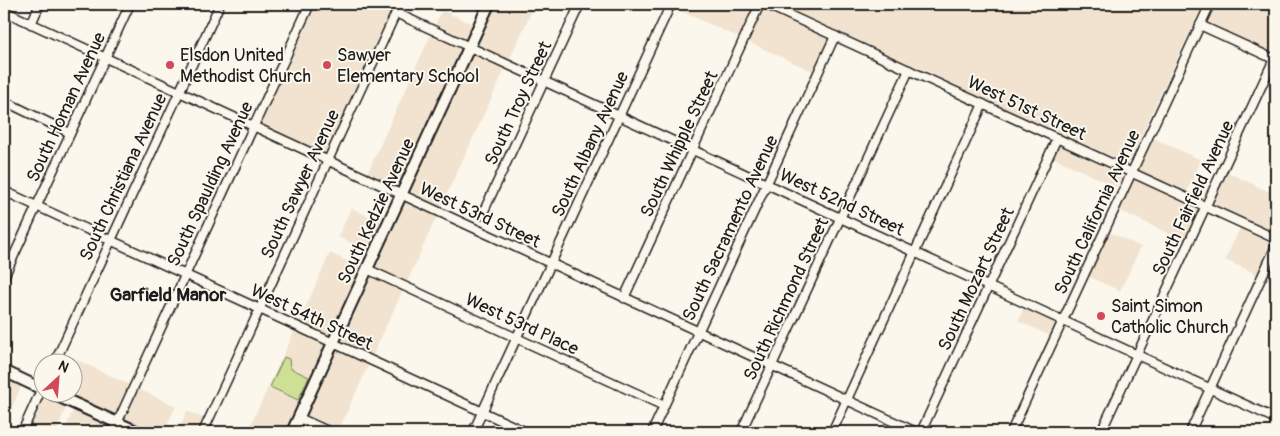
<svg xmlns="http://www.w3.org/2000/svg" width="1280" height="436" viewBox="0 0 1280 436" font-family="Pangolin,sans-serif">
  <rect width="100%" height="100%" fill="#fbf7ec"/>
  <filter id="ink" filterUnits="userSpaceOnUse"><feTurbulence type="fractalNoise" baseFrequency=".02" numOctaves="2"/><feDisplacementMap in="SourceGraphic" scale="10" xChannelSelector="R" yChannelSelector="G"/><feConvolveMatrix kernelMatrix="1 2 1 2 8 2 1 2 1" color-interpolation-filters="sRGB"/></filter>
  <g filter="url(#ink)">
    <!-- built -->
    <g fill="#f2e3d0">
      <path d="M314,4H397L326,158L257,126Z"/>
      <path d="M496,4H535L508,62L476,47Z"/>
      <path d="M674,4H751L755,5L740,38L672,7Z"/>
      <path d="M778,4H1203L1128,164Z"/>
      <path d="M1215,4H1276V57L1206,24Z"/>
      <path d="M761,8L829,39L814,72L746,41Z"/>
      <path d="M442,10L474,25L466,42L434,27Z"/>
      <path d="M431,34L464,49L398,191L366,176Z"/>
      <path d="M473,53L505,69L440,209L408,194Z"/>
      <path d="M1153,138L1201,160L1187,192L1139,170Z"/>
      <path d="M1058,145L1122,175L1117,187L1052,157Z"/>
      <path d="M1225,171L1276,195V233L1211,203Z"/>
      <path d="M1134,180L1199,210L1184,241L1119,210Z"/>
      <path d="M405,201L437,216L406,284L374,268Z"/>
      <path d="M351,208L383,223L369,252L338,237Z"/>
      <path d="M1240,228L1273,244L1259,275L1225,260Z"/>
      <path d="M1109,232L1141,247L1120,291L1088,276Z"/>
      <path d="M330,253L362,268L330,339L298,324Z"/>
      <path d="M1276,254V283L1265,278Z"/>
      <path d="M372,275L403,290L372,357L339,343Z"/>
      <path d="M1024,307L1056,321L1049,335L1018,321Z"/>
      <path d="M295,330L327,344L286,432H247Z"/>
      <path d="M337,349L369,364L338,431L305,416Z"/>
      <path d="M62,353L130,385L116,417L65,394H72V364H57Z"/>
      <path d="M11,380L22,385L7,418L4,416V395Z"/>
      <path d="M136,388L176,406L164,432H149L122,419Z"/>
      <path d="M44,395L67,406L56,432H39L28,428Z"/>
      <path d="M74,409L111,426L108,432H64Z"/>
      <path d="M187,411L205,419L199,432H178Z"/>
    </g>
    <!-- green -->
    <path fill="#cee094" stroke="#757e58" d="M284,357L289,359L290,368L309,377L298,400L270,387Z"/>
    <g fill="none" stroke-linecap="round" stroke-linejoin="round">
      <defs>
        <g id="minor">
          <path d="M765,4L1276,239"/>
          <path d="M4,11L916,432"/>
          <path d="M396,13L1276,419"/>
          <path d="M31,24L40,4"/>
          <path d="M1200,25L1276,60"/>
          <path d="M4,101L70,133"/>
          <path d="M4,191L526,432"/>
          <path d="M482,215L580,4"/>
          <path d="M367,269L664,406"/>
          <path d="M4,277L130,4"/>
          <path d="M624,298L760,4"/>
          <path d="M54,364L220,4"/>
          <path d="M299,418L330,432"/>
          <path d="M22,432L42,388"/>
          <path d="M113,432L310,4"/>
          <path d="M203,432L400,4"/>
          <path d="M473,432L671,4"/>
          <path d="M652,432L835,36"/>
          <path d="M741,432L909,70"/>
          <path d="M832,432L983,104"/>
          <path d="M921,432L1057,138"/>
          <path d="M1011,432L1210,4"/>
          <path d="M1101,432L1274,59"/>
          <path d="M1190,432L1276,246"/>
        </g>
        <g id="major">
          <path d="M4,371L42,389"/>
          <path d="M53,394L138,432"/>
          <path d="M292,432L489,4"/>
        </g>
      </defs>
      <!-- minor casing -->
      <use href="#minor" stroke="#1c1c1c" stroke-width="11"/>
      <!-- major casing -->
      <use href="#major" stroke="#1c1c1c" stroke-width="14"/>
      <!-- minor -->
      <use href="#minor" stroke="#fbf7ec" stroke-width="8"/>
      <!-- major -->
      <use href="#major" stroke="#fbf7ec" stroke-width="10"/>
    </g>
  </g>
  <!-- markers -->
  <g fill="#d1495b" stroke="#fbf7ec" stroke-width="2">
    <circle cx="170" cy="65" r="5"/>
    <circle cx="327" cy="65" r="5"/>
    <circle cx="1101" cy="316" r="5"/>
  </g>
  <g text-anchor="middle" stroke-width="4" stroke-linejoin="round" paint-order="stroke">
    <!-- poi labels -->
    <g font-size="18" fill="#1c1c1c" stroke="#fbf7ec" text-anchor="start">
      <text x="180" y="61">Elsdon United<tspan x="180" dy="21">Methodist Church</tspan></text>
      <text x="337" y="61">Sawyer<tspan x="337" dy="21">Elementary School</tspan></text>
      <text x="1111" y="312">Saint Simon<tspan x="1111" dy="21">Catholic Church</tspan></text>
    </g>
    <!-- street labels -->
    <g font-size="18" fill="#1c1c1c" stroke="#fbf7ec">
      <text transform="translate(518 103) rotate(-65)" y="6">South Troy Street</text>
      <text transform="translate(66 107) rotate(-65)" y="6">South Homan Avenue</text>
      <text transform="translate(1027 108) rotate(25)" y="6">West 51st Street</text>
      <text transform="translate(590 144) rotate(-65)" y="6">South Albany Avenue</text>
      <text transform="translate(679 144) rotate(-65)" y="6">South Whipple Street</text>
      <text transform="translate(123 177) rotate(-65)" y="6">South Christiana Avenue</text>
      <text transform="translate(210 184) rotate(-65)" y="6">South Spaulding Avenue</text>
      <text transform="translate(300 184) rotate(-65)" y="6">South Sawyer Avenue</text>
      <text transform="translate(1193 198) rotate(-65)" y="6">South Fairfield Avenue</text>
      <text transform="translate(842 202) rotate(25)" y="6">West 52nd Street</text>
      <text transform="translate(376 211) rotate(-65)" y="6">South Kedzie Avenue</text>
      <text transform="translate(1097 212) rotate(-65)" y="6">South California Avenue</text>
      <text transform="translate(480 215) rotate(25)" y="6">West 53rd Street</text>
      <text transform="translate(730 228) rotate(-65)" y="6">South Sacramento Avenue</text>
      <text transform="translate(976 279) rotate(-65)" y="6">South Mozart Street</text>
      <text transform="translate(786 299) rotate(-65)" y="6">South Richmond Street</text>
      <text transform="translate(312 317) rotate(25)" y="6">West 54th Street</text>
      <text transform="translate(522 324) rotate(25)" y="6">West 53rd Place</text>
    </g>
    <!-- neighbourhood labels -->
    <g font-size="19" font-weight="bold" fill="#1c1c1c" stroke="#fbf7ec">
      <text x="168" y="301">Garfield Manor</text>
    </g>
  </g>
  <!-- margin -->
  <rect width="1280" height="436" fill="none" stroke="#fbf7ec" stroke-width="20"/>
  <rect x="10" y="10" width="1260" height="416" fill="none" stroke="#1c1c1c" stroke-width="2" filter="url(#ink)"/>
  <!-- north arrow -->
  <g transform="translate(58 378) rotate(26)"><circle r="24" fill="#fbf7ec" stroke="#a29f99"/>
  <path d="M0-4L9 19L0 12L-9 19Z" fill="#d1495b"/>
  <text y="-8" font-size="14" font-weight="bold" text-anchor="middle" fill="#1c1c1c">N</text>
  </g>
</svg>
